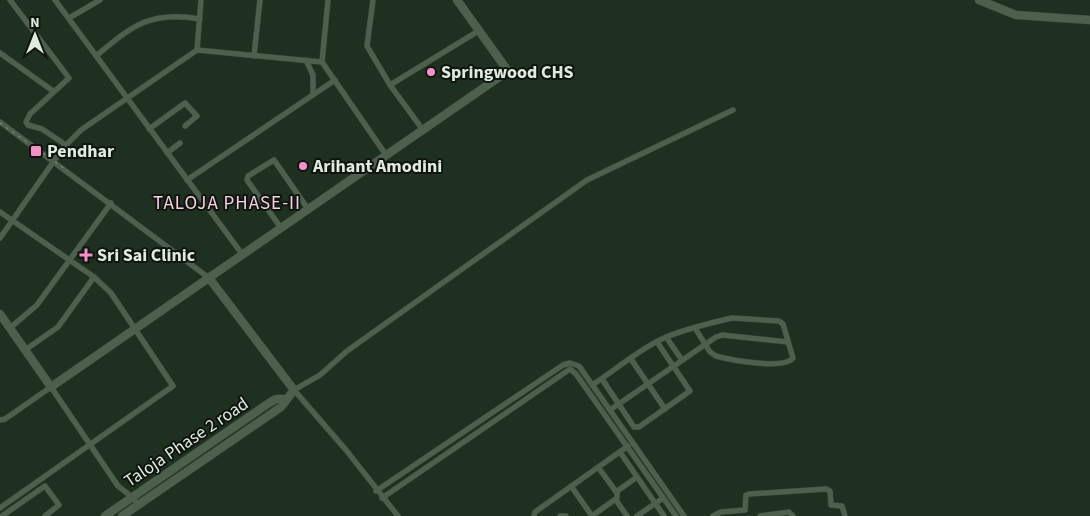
<svg xmlns="http://www.w3.org/2000/svg" width="1090" height="516" viewBox="0 0 1090 516" font-family="'Source Sans 3',sans-serif">
  <rect width="100%" height="100%" fill="#1e301f"/>
  <g fill="none" stroke-linecap="round" stroke-linejoin="round">
    <defs>
      <g id="street">
        <path d="M10,0L69,78L30,114L26,122L28,125L42,129L66,145"/>
        <path d="M55,0L242,254"/>
        <path d="M373,0L367,46L390,85L423,130"/>
        <path d="M69,18L100,0"/>
        <path d="M197,50L201,0"/>
        <path d="M0,53L53,91"/>
        <path d="M96,56C132,26 150,10 200,19"/>
        <path d="M254,56L260,0"/>
        <path d="M306,60L313,75V94"/>
        <path d="M322,62L328,0"/>
        <path d="M390,85L480,30"/>
        <path d="M0,122L209,278"/>
        <path d="M149,129L185,103L197,116L185,126"/>
        <path d="M167,153L180,143"/>
        <path d="M187,180L335,80"/>
        <path d="M0,212L94,277L111,293L173,386L0,508"/>
        <path d="M281,228L247,180L248,176L274,160L308,209"/>
        <path d="M0,238L63,148L81,130L197,50L322,62L386,155"/>
        <path d="M10,328L37,305L111,203"/>
        <path d="M666,337L682,360"/>
        <path d="M25,350L58,327L94,277"/>
        <path d="M631,359L665,409"/>
        <path d="M602,379L634,427H639L690,391L657,342"/>
        <path d="M592,385C616,370 639,349 664,338C685,329 710,323 732,318L779,321L783,324L793,358C784,370 731,360 716,356L710,352L695,328"/>
        <path d="M610,410L716,337L722,335L788,342"/>
        <path d="M0,420L5,419L51,387L118,486L132,497L138,505"/>
        <path d="M620,452L664,516"/>
        <path d="M571,486L592,516"/>
        <path d="M376,491L563,365L570,363L579,366L684,516"/>
        <path d="M616,492L637,477"/>
        <path d="M382,498L570,369L576,374L676,516"/>
        <path d="M616,500L627,516"/>
        <path d="M2,516L45,486L59,505L45,516"/>
        <path d="M398,516L346,450L294,390L320,375L347,351L587,180L733,110"/>
        <path d="M534,516L535,512L628,446"/>
        <path d="M560,516H566"/>
        <path d="M592,516L617,498V493L598,467"/>
        <path d="M637,516L663,498"/>
        <path d="M713,516L721,512L745,510L746,495L749,494L826,489L830,491L831,505L842,506L845,516"/>
        <path d="M760,516L789,512L793,516"/>
      </g>
      <g id="secondary">
        <path d="M979,0L1016,15L1090,20"/>
        <path d="M0,314L51,387L508,71L457,0"/>
        <path d="M105,516L269,403L276,399H286"/>
        <path d="M122,516L281,407L294,390L209,278"/>
      </g>
    </defs>
    <!-- street casing -->
    <use href="#street" stroke="#3b4b3c" stroke-width="6"/>
    <!-- secondary casing -->
    <use href="#secondary" stroke="#3b4b3c" stroke-width="9"/>
    <!-- street -->
    <use href="#street" stroke="#4c604d" stroke-width="5"/>
    <!-- secondary -->
    <use href="#secondary" stroke="#4c604d" stroke-width="8"/>
    <!-- rail -->
    <path stroke="#8e9c8f" stroke-width="1" stroke-dasharray="2.5 5" stroke-linecap="butt" d="M0,123L68,171"/>
  </g>
  <!-- markers -->
  <g fill="#f98fca" stroke="#0d150e" stroke-width="2">
    <circle cx="431" cy="72" r="5"/>
    <rect x="30" y="145" width="12" height="12" rx="2.5"/>
    <circle cx="303" cy="166" r="5"/>
    <path d="M83.5 247.5h5v5h5v5h-5v5h-5v-5h-5v-5h5z"/>
  </g>
  <g text-anchor="middle" stroke-width="4" stroke-linejoin="round" paint-order="stroke">
    <!-- poi labels -->
    <g font-size="18" font-weight="bold" fill="#e0ebe0" stroke="#0d150e" text-anchor="start">
      <text x="441" y="78">Springwood CHS</text>
      <text x="47" y="157">Pendhar</text>
      <text x="313" y="172">Arihant Amodini</text>
      <text x="97" y="261">Sri Sai Clinic</text>
    </g>
    <!-- street labels -->
    <g font-size="18" fill="#e0ebe0" stroke="#0d150e">
      <text transform="translate(186 442) rotate(-34)" y="6">Taloja Phase 2 road</text>
    </g>
    <!-- neighbourhood labels -->
    <g font-size="19" letter-spacing="1" fill="#fccee5" stroke="#0d150e">
      <text x="227" y="209">TALOJA PHASE-II</text>
    </g>
  </g>
  <!-- north arrow -->
  <g transform="translate(35 35)" stroke="#0d150e" stroke-width="4" paint-order="stroke">
  <path d="M0-4L9 19L0 12L-9 19Z" fill="#e0ebe0"/>
  <text y="-8" font-size="14" font-weight="bold" text-anchor="middle" fill="#e0ebe0">N</text>
  </g>
</svg>
